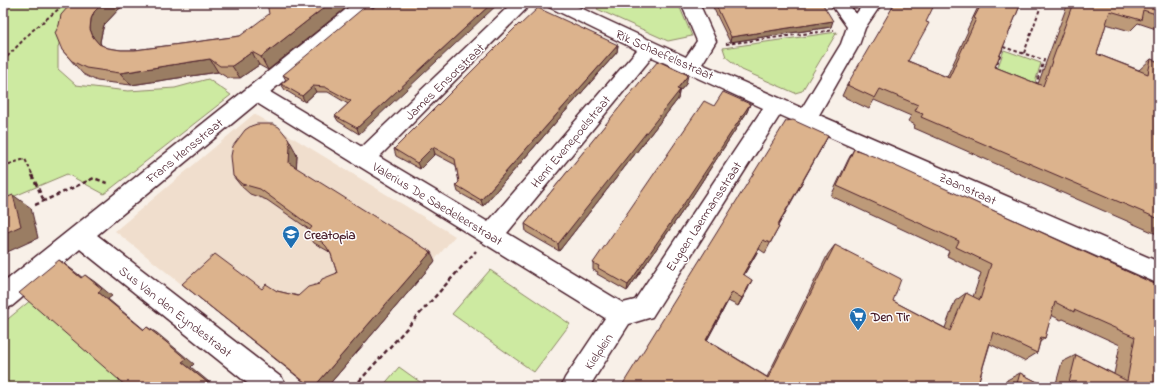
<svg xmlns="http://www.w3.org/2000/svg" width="1162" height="390" viewBox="0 0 1162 390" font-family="'Indie Flower',sans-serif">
  <rect width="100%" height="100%" fill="#f8f0e8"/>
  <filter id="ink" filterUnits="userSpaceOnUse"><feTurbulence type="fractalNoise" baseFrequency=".025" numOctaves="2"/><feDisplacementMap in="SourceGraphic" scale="8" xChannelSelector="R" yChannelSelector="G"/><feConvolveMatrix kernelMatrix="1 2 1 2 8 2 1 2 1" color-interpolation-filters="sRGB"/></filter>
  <g filter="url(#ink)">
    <!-- built -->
    <path fill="#f0decd" d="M254,114L455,236L327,387H310L115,231Z"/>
    <!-- green -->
    <g fill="#cdeaa1" stroke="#8c8466">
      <path d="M3,3H89L68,18L58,47V69L76,85L128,91L175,88L208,79L231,95L104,194L67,174L3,201Z"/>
      <path d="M602,3H678L692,36L668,41L597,9Z"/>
      <path d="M837,32L802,91L795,93L742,70L726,57L723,48Z"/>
      <path d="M1004,50L1041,63L1032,92L994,78Z"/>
      <path d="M490,270L570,324L534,372L452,314Z"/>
      <path d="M31,300L131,387H3V323Z"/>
      <path d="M399,367L427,387H382Z"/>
    </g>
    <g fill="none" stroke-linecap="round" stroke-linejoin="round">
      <defs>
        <path id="minor" d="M354,3H375L372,7L270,92L362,147L512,3H532L379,157L488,222L637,50L549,7L546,3H570L686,57L697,41L681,3H699L716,41L702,64L802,108L841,44L847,27L830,3H848L856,14L864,3H882L865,28L859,45L819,115L1159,262V284L780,115L652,317L629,324L589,387H561L565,378L605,318L257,103L97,235L282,378L286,387H252L80,249L12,306L3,309V283ZM652,57L763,108L635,300L623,303L507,233Z"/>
      </defs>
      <!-- minor casing -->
      <use href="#minor" stroke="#4a1f2b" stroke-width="3"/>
      <!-- path-far1 -->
      <g stroke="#4a1f2b" stroke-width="2" stroke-dasharray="3.5 2.5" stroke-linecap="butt">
        <path d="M726,44L834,30"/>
        <path d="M1003,47L1044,60L1033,94L992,78Z"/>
        <path d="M1024,53L1042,3"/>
        <path d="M3,61L33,30L66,3"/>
        <path d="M3,166L25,159L33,176"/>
      </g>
      <!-- path -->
      <g stroke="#4a1f2b" stroke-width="2.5" stroke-dasharray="4.5 3" stroke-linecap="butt">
        <path d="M32,175L44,201"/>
        <path d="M35,205L94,178L109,184"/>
        <path d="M354,387L476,251"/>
      </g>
      <!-- minor -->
      <use href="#minor" fill="#fff" fill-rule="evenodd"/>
    </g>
    <!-- wall -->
    <g fill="#bd9a79" stroke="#4a1f2b">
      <path d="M70,3H129L119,9L104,25L102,32L100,42L101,45L108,48L121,50H135L240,36L352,3L268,70L259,65L240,78H228L218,72L131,85L97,81L83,74L62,50L68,7Z"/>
      <path d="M711,3H822L831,27L730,42Z"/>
      <path d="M980,3H1021L995,67L1038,84L1068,3H1159V30L1138,23L1130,31L1106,24L1097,54L1139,70L1151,59L1159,62V235L914,128L915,125L908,121L911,116L874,100L869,109L842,96L847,85L908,61L947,77L968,31L967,30Z"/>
      <path d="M373,8L359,134L338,121L335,116L348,104L328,92H316L305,102L285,90L281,84L286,80L283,75Z"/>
      <path d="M618,45L617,52L483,206L458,192L456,185L459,182L456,165L435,154L420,169L396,156L394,149Z"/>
      <path d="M648,73L686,84L679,92L678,99L559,251L526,232L525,224Z"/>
      <path d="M750,104L747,112L684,209L627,291L597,274L598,272L593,270V263Z"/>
      <path d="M828,136L778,226L779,227L765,253L759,249L744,275L748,289L738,306L728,301L707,340L767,377L828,254L835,245L893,301L945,328L955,301L966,293L973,297L981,273L947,256L949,251L831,196L848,160L854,149L1159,286V387H1055L1062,362L1076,355L1114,374L1120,345L1063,319L1061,320L1051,315L1045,338L1040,342L1037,353L1024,361L990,344L977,387H621Z"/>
      <path d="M294,149L297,156L296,168L435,261L327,387H310L182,284L262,289L277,291L298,296L337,273L331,254L328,251L314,243L307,233L310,230L267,200L250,194L241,186L233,176Z"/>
      <path d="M1020,373L1047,387H1005L1007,380Z"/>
    </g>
    <!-- shaded-wall -->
    <g fill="#9a7d63" stroke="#4a1f2b">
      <path d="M103,3H129L119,9L104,25L102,32L100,42L103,50L93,37L90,29L91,19L94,12Z"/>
      <path d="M330,3H352L268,70L261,57Z"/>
      <path d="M492,3H499L359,134L357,128Z"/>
      <path d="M833,21L831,27L730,42L731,37Z"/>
      <path d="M618,45L617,52L483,206L481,200Z"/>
      <path d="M252,52L259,65L240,78L232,66Z"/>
      <path d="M210,59L218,72L131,85L120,73Z"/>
      <path d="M688,75L686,84L679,92L678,99L559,251L558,244Z"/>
      <path d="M313,86L316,92L305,102L302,96Z"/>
      <path d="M750,104L747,112L684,209L627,291L628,285Z"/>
      <path d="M828,136L822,147L772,235L777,226Z"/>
      <path d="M288,138L294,149L297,156L296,174L289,163Z"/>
      <path d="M433,147L435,154L420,169L417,163Z"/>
      <path d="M13,195L31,208L38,238L3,254V234Z"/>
      <path d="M763,240L759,249L739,283L743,274Z"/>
      <path d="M431,252L435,261L327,387H314Z"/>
      <path d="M59,260L70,268L92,285L81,278Z"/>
      <path d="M85,275L95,282L112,296L108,299L153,337L144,330L98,292Z"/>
      <path d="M752,280L748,289L738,306L742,298Z"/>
      <path d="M732,292L728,301L703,348L706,340Z"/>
      <path d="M147,327L157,333L194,364L191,367L215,387H213L182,362Z"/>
    </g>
    <!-- building -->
    <g fill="#dcb38d" stroke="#4a1f2b">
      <path d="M70,3H103L94,12L91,19L90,29L93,37L99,44L108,48L121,50H135L240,36L269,14L267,3H330L261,57L252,52L232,66H220L210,59L120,73L86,68L72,61L62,50L55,33L59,25L61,15L68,7Z"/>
      <path d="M379,3H492L357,128L335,116L351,101L325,87L313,86L302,96L281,84L289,78L283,75L367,5L373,8Z"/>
      <path d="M715,3H822L833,21L731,37Z"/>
      <path d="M895,3H935L926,22L929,23L908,61L949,78L976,19L974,18L982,3H1021L995,67L1043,86L1073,3H1159V15L1143,10L1141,20L1110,11L1097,54L1148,74L1151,59L1159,62V219L921,117L923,114L915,111L918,105L880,89L875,98L847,85Z"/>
      <path d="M538,8L618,45L481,200L456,185L459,182L455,159L433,147L417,163L394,149L519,24L520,25Z"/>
      <path d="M658,61L688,75L677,89L680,90L558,244L525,224L648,72V73Z"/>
      <path d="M723,92L750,104L685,202L628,285L598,268L599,266L593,263L704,101L714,106Z"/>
      <path d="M793,120L828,136L777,226L779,227L770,243L763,240L743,274L752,280L742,298L732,292L706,340L768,378L835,245L901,279L893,301L950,331L966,293L980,300L991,264L956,247L959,241L837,186L854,149L878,158L1159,286V387H1068L1076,355L1127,381L1135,337L1074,310V312L1055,302L1045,338L1041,337L1037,353L993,332L977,387H621L786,121Z"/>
      <path d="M257,124H273L279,127L288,138L290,146L289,163L431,252L314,387H311L182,284L215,254L262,289L266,284L277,291L298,296L308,287L319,284L322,279L337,273L331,254L326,246L322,242L307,233L312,227L260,189L242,184L233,176L231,156L233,146L245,130L251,126Z"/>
      <path d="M13,195L21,226L3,234V199Z"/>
      <path d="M59,260L81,278L85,275L102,289L98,292L144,330L147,327L166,342L186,359L182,362L213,387H127L19,293Z"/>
      <path d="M1020,373L1047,387H1016Z"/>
    </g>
  </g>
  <!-- icons -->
  <defs>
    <symbol id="school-pin" viewBox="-11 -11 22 30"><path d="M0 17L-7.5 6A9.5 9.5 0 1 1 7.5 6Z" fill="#1f6fb2" stroke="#fff"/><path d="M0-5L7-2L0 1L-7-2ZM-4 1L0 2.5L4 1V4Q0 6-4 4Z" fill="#fff"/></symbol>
    <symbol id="supermarket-pin" viewBox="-11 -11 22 30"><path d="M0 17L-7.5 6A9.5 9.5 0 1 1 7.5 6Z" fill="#1f6fb2" stroke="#fff"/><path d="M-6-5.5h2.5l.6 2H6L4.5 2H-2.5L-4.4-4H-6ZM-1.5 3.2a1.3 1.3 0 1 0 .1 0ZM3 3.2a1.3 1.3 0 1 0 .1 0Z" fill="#fff"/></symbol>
  </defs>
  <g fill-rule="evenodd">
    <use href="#school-pin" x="281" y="224" width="20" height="27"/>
    <use href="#supermarket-pin" x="848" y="306" width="20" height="27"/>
  </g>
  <g text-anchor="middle" stroke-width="3" stroke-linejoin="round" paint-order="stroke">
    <!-- street labels -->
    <g font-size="13" fill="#4a1f2b" stroke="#fff">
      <text transform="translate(665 54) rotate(24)" y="5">Rik Schaefelsstraat</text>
      <text transform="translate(444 81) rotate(-44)" y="5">James Ensorstraat</text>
      <text transform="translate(570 141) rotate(-50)" y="5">Henri Evenepoelstraat</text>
      <text transform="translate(184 150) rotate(-39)" y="5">Frans Hensstraat</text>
      <text transform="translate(968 188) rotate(24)" y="5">Zaanstraat</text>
      <text transform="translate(438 203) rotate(31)" y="5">Valerius De Saedeleerstraat</text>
      <text transform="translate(703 216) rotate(-57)" y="5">Eugeen Laermansstraat</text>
      <text transform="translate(176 311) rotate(38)" y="5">Sus Van den Eyndestraat</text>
      <text transform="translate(598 351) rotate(-56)" y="5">Kielplein</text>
    </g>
    <!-- poi labels -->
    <g font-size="13" font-weight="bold" fill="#4a1f2b" stroke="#fff" text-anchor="start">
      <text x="304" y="239">Creatopia</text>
      <text x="871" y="321">Den Tir</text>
    </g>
  </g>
  <!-- margin -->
  <rect width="1162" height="390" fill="none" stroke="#fff" stroke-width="16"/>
  <rect x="8" y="8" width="1146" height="374" fill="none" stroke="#4a1f2b" stroke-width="1.5" filter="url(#ink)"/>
</svg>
